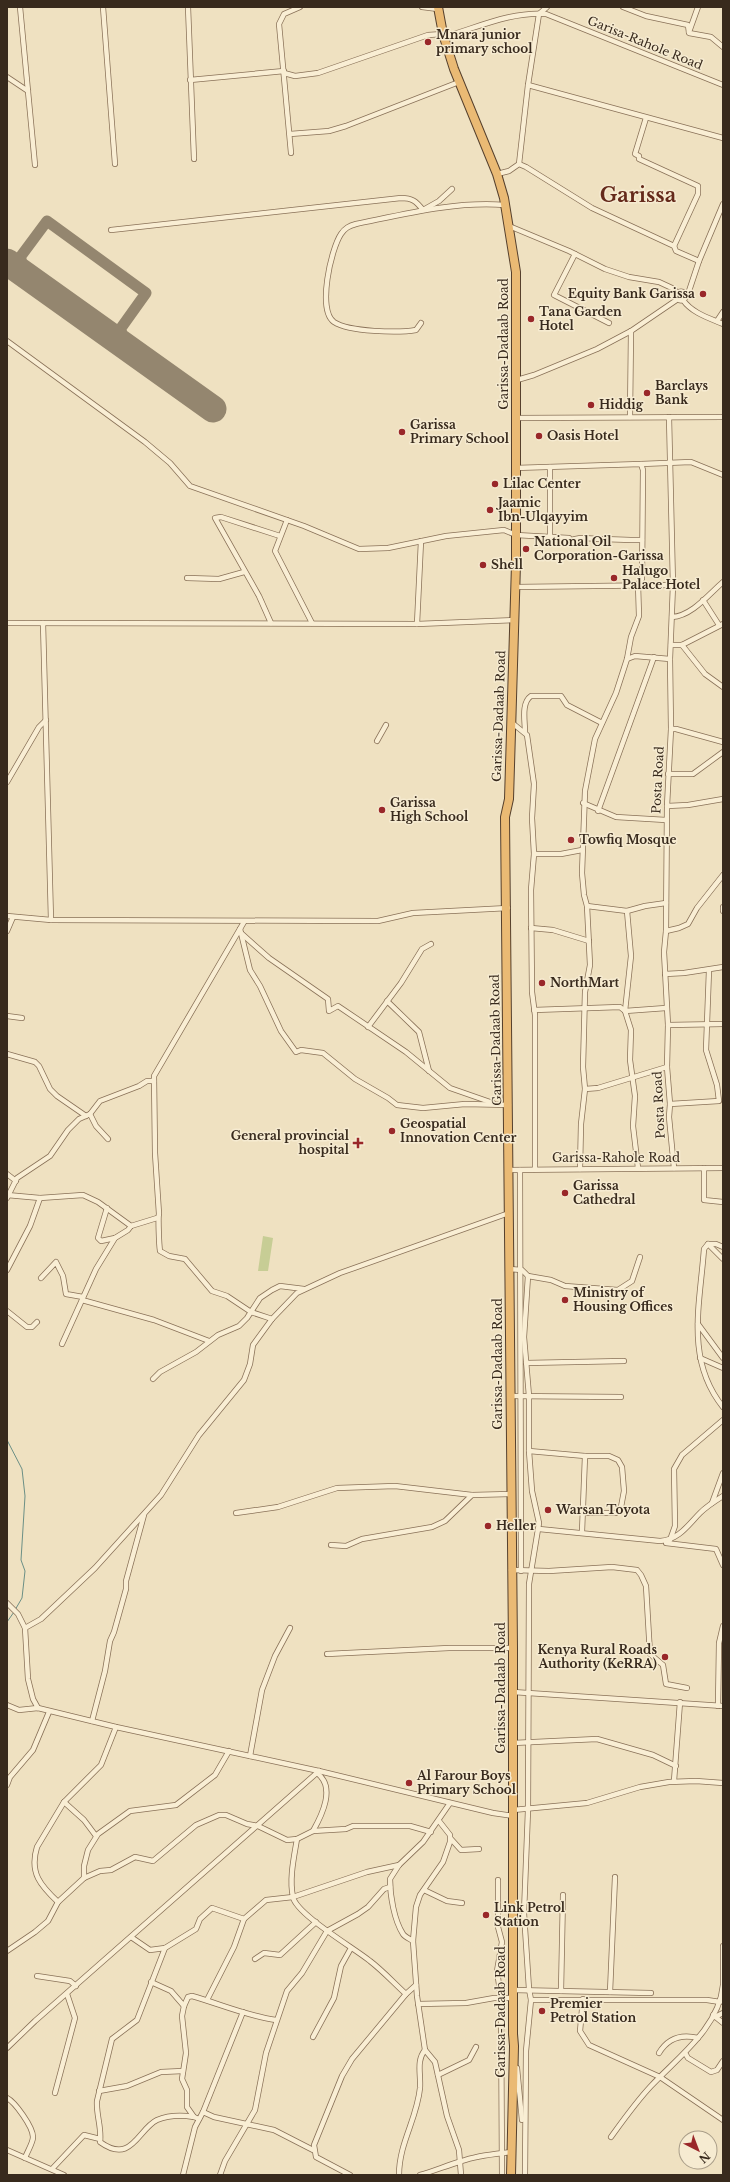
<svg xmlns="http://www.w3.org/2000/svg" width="730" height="2182" viewBox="0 0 730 2182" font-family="'Libre Baskerville',serif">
  <rect width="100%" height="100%" fill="#efe1c1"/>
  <!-- green -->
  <path fill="#c7cd95" d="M263,1236L273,1238L268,1271H258Z"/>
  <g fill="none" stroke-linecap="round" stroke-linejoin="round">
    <!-- stream -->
    <g stroke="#6b8f86" stroke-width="1">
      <path d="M7,1440L22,1469L25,1496L21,1560L25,1571L22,1598L15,1610"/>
      <path d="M7,1622L14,1612"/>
    </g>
    <!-- taxiway -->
    <path stroke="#94866f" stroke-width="11" d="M21,266V256L47,221L146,293L121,328L122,337"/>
    <!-- runway -->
    <path stroke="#94866f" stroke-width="27" d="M7,262L213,409"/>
    <defs>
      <g id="minor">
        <path d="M20,7L35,165"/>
        <path d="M103,7L115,164"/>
        <path d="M188,7L194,159"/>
        <path d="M422,7L438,9"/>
        <path d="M623,7L646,16L688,25L689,33L711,37L723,47"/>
        <path d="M689,32L698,7"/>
        <path d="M444,37C476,28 512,11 546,14L723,85"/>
        <path d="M284,73L295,76L318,73L428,35L443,34"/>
        <path d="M7,77L28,91"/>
        <path d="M190,80L284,71"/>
        <path d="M528,85L723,138"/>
        <path d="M646,118L635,154L639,156V159L698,186V194L674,246"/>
        <path d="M290,134L329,131L346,126L459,82"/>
        <path d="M291,153L279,24L284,14L300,7"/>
        <path d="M519,164L528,85L539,14L547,7"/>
        <path d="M497,174L509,171L519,164L526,167L592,208L674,246L676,251L699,261"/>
        <path d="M509,226L569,251L605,269L629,277L659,282L672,288L678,293"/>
        <path d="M111,230L401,198C412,198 416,201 423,210L439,201L452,189"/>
        <path d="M575,254L554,295L609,323"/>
        <circle cx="681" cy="296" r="4.5"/>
        <path d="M686,296L689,291L699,261L723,204"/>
        <path d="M683,300C692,313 709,318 723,324"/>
        <path d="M717,321L723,312"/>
        <path d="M421,323L416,330C399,333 349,332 334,322C317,310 331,249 341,234C345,228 349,226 356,224C405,214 455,201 505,205"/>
        <path d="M7,341L145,442L170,463L190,486L304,526L359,549L388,548L446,536L504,530L516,535L569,538V540C574,540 577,538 582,538C602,539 622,540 642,540"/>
        <path d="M517,380L534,375L597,349L631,331L678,299"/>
        <path d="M630,417L631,331"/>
        <path d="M669,417L673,585L670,659L671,729L667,806L666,931L664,952L668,1025L667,1067L670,1104L669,1117L674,1168"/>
        <path d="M515,418L723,417"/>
        <path d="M641,464L691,462L723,475"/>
        <path d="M515,468L641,464L643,470L642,579L638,584L639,616L631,637L627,659L616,693L595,739L585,791L582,873L584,895L587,906L590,965L585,992L583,1067L585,1089L581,1124L580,1169"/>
        <path d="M287,520L275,551L312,623"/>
        <path d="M550,536V467"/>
        <path d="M187,578L219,579L244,572"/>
        <path d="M515,587L673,585"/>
        <path d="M703,600L719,625"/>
        <path d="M672,617C692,616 709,594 723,582"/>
        <path d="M7,623L417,624L515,620"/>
        <path d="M43,623L51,920"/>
        <path d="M271,623L259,596L215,518L221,517L280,536"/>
        <path d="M417,624L421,541"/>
        <path d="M671,645H682L723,624"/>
        <path d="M682,645L705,674L723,687"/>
        <path d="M627,659L635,656L670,659"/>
        <path d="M511,722L527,735L534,784L532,818L534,854L531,890L532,992L535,1015V1169"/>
        <path d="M671,729H676L723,742"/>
        <path d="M525,732C525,721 521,703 531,696H561L567,705L602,723"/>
        <path d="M377,741L386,725"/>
        <path d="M668,774H693L723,752"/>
        <path d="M7,782L39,727L46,720"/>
        <path d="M583,803L616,817L666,820"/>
        <path d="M667,806L688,805L723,799"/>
        <path d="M598,811L654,657"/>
        <path d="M534,854H561L582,850"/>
        <path d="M587,906L627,911L645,906L666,903"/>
        <path d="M723,907V911"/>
        <path d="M627,911L631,956L625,1011L631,1030L630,1060L635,1096L633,1126L638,1168"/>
        <path d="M7,916L51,920L378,921L413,913L508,908"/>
        <path d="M244,922L154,1076L155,1153L159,1214C158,1217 159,1245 160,1251L169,1256L185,1259L212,1291L227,1296L251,1312L272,1319"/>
        <path d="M531,928L553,930L589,941"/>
        <path d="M240,929L250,970L260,986L281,1031L296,1052L301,1050L323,1053L355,1079L388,1098L397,1105L423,1108L465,1104L509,1105"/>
        <path d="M7,931L13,917"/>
        <path d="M666,931L679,928L688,924L697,908L723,875"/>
        <path d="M242,934L269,958L328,999L329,1011L338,1006L406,1052L450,1088L493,1103"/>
        <path d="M665,974L684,973L723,967"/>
        <path d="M387,1001L419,1032L429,1071"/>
        <path d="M534,1010L620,1007L625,1011L666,1008"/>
        <path d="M7,1016L22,1018"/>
        <path d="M668,1025L723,1024"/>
        <path d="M368,1027L401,983L422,949L431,944"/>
        <path d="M7,1054L35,1062L39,1066L50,1089L57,1096L86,1116"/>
        <path d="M585,1089L598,1088L667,1067"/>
        <path d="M670,1104L719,1101L717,1085L706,1050L709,970"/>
        <path d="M90,1114L96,1126L108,1139"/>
        <path d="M704,1168V1200L723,1202"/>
        <path d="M509,1170L723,1168"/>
        <path d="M520,1170L521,1571"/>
        <path d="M7,1174L16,1181"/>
        <path d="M7,1195L40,1198L83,1195L98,1202L131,1226"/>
        <path d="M7,1198L17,1178L50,1156L68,1130L79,1119L90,1114L100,1101L139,1086L147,1081H154"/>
        <path d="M107,1208L98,1238L101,1241L115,1238"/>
        <path d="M708,1244L723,1259"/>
        <path d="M723,1247L716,1244H708L704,1249C700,1304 685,1360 723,1407"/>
        <path d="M509,1269L522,1270L528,1276L551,1280L565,1286L618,1290L632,1281L640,1257"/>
        <path d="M7,1270L30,1226L40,1198"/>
        <path d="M41,1278L56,1262L63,1276L66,1294L83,1297"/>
        <path d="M82,1300L154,1320L209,1341"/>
        <path d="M7,1311L27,1327H32L37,1322"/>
        <path d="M698,1324L723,1358"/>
        <path d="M62,1344L96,1269L115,1238L128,1230L131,1226L157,1218"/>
        <path d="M700,1358L723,1368"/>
        <path d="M526,1363L624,1361"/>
        <path d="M153,1379L160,1372L196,1352L218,1335L239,1326L247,1318L260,1298L272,1290L280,1286L304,1289"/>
        <path d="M510,1396L621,1397"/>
        <path d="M529,1451L585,1456H609L618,1460L622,1467L624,1491L621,1507L616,1513H583"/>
        <path d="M712,1503L723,1473"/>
        <path d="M236,1513L278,1507L337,1488L395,1486L472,1495"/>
        <path d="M539,1529L660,1541C679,1540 688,1525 700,1513C707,1506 715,1501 723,1496"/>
        <path d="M582,1532L585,1456"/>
        <path d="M670,1540L675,1526L674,1469L682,1455L723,1420"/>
        <path d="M666,1543L716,1549L723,1565"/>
        <path d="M331,1545L346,1546L362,1539L432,1527L445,1521L472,1495L511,1494"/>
        <path d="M511,1570L549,1571L612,1567L637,1570L641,1575L646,1586L650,1654L663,1665L666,1684L687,1688"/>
        <path d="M7,1603L18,1614L25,1628L28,1679L33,1699L38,1708"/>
        <path d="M25,1628L41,1619L95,1568L161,1495L199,1435L244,1380L250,1364L253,1345L272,1319L297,1293L340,1273L509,1213"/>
        <path d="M327,1654L449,1648H513"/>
        <path d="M513,1692L723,1706"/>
        <path d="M7,1705L19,1710L38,1708L116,1727L319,1771L493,1813L513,1816"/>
        <path d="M718,1706L719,1643L723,1626"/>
        <path d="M92,1721L105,1671L110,1641L114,1632L126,1589V1581L144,1515"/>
        <path d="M513,1743L597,1739L653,1755L676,1766"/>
        <path d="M250,1756L262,1690L275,1656L290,1628"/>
        <path d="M674,1781L680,1702"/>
        <path d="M7,1785L10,1777L33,1750L49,1712"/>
        <path d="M64,1802L84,1820L96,1836"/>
        <path d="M513,1810L587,1803L640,1787L669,1782L696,1781L723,1783"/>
        <path d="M439,1821L450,1835V1842L443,1862L420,1895L416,1907L413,1941L417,1996L425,2050L435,2062L447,2116L459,2150L461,2175"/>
        <path d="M313,1831C322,1815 336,1787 317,1773"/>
        <path d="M297,1839C294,1857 289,1879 293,1897C296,1914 354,1948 370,1961C383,1971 394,1983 406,1994"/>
        <path d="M451,1839L461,1850L479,1849"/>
        <path d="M84,1878V1866L88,1850L98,1834L130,1811L176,1805L215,1775L229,1751"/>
        <path d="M498,1880V1927L502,1942L497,1971L501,1998L502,2175"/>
        <path d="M424,1890L447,1901L462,1903"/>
        <path d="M58,1902C41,1886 29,1873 37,1847L64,1802L101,1765L116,1727"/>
        <path d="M131,1937L150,1950L165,1948"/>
        <path d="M413,1941C410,1939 405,1937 403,1934C394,1920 390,1895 390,1879L399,1865L423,1842L450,1803"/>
        <path d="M723,1946V1984"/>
        <path d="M7,1951L35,1932L48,1921L58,1902L84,1878L100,1871L111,1870L135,1857L153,1861L196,1825L219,1815H226L247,1824L258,1826L287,1840L297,1839L313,1831L346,1829L353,1826H410L431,1832"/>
        <path d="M255,1959L264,1953L280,1955L316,1922"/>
        <path d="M37,1976L70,1981L76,1986"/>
        <path d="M151,1982L171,1991L184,2006"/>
        <path d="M513,1990L651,1993"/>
        <path d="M561,1991L563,1895"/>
        <path d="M610,1992L615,1877"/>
        <path d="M583,1999L580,2031L589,2045L660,2077L723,2120"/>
        <path d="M207,2000L234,1947L244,1919"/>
        <path d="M531,2000H707L720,2002"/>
        <path d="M418,2004L466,2003L494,1998H513"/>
        <path d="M713,2015L723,2023"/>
        <path d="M715,2017L723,2013"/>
        <path d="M313,2037L334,1998L341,1966L351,1948"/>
        <path d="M7,2048L35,2021L319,1771"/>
        <path d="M659,2053C668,2038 682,2034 698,2038"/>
        <path d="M685,2053L688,2058L711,2072L717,2070L723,2061"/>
        <path d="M517,2068L522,2120"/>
        <path d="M438,2075L469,2060L476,2047"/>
        <path d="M99,2091L127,2086L161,2072L183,2071"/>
        <path d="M55,2093L75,2018L67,1994"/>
        <path d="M7,2098C15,2102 33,2127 33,2137C33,2143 27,2152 25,2158"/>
        <path d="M203,2112L214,2117L274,2130L313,2150"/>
        <path d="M194,2117C182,2115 169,2115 157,2120C138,2129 132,2165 100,2142C102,2128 96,2115 97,2101L112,2039L137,2020L165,1948L196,1929L200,1919L212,1908L244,1919L266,1900L293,1897L367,1872L399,1865"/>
        <path d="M199,2119L194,2117L187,2107V2090L182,2079L186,2053L182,2016L184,2006L188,1997L192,1996C220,2004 247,2016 276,2020"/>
        <path d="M611,2137C624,2119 636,2102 651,2086C678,2057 719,2028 723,1985"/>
        <path d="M7,2150L64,2175"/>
        <path d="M52,2169L84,2135L100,2139"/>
        <path d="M183,2175L195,2127L203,2112L243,2012"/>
        <path d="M220,2175L225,2161L255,2110L266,2053L287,1991L302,1973L327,1931L358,1914L368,1907L384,1889L390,1887"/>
        <path d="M350,2175L316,2157L314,2145L342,2076L352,2059L406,1994L416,1985"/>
        <path d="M399,2175C399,2143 417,2119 420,2088C421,2074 416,2061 425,2050"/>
        <path d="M420,2175C434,2171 448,2165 462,2161C478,2155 495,2154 512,2152"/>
        <path d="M525,2175L526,2051L531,2000L529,1989L524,1913L528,1810L529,1584L539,1523L532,1491L529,1451V1396L524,1337L528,1276"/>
      </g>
      <path id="trunk" d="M438,7L443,34L454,69L497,174L504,198L516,272V564L509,799L505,817L513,1648V2034L514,2046L511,2175"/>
    </defs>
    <!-- minor casing -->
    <use href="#minor" stroke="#897158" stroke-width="6"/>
    <!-- trunk casing -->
    <use href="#trunk" stroke="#56402d" stroke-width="10"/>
    <!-- minor -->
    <use href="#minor" stroke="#f9eed4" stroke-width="4.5"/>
    <!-- trunk -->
    <use href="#trunk" stroke="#eaba74" stroke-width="8"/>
  </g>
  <!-- markers -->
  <g fill="#992729" stroke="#f6ebd1" stroke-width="1.5">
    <circle cx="428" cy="42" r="4"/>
    <circle cx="703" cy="294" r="4"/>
    <circle cx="531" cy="319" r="4"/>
    <circle cx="647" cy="393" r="4"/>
    <circle cx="591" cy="405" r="4"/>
    <circle cx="402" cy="432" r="4"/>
    <circle cx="539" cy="436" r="4"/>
    <circle cx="495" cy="484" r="4"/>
    <circle cx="490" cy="510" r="4"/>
    <circle cx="526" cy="549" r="4"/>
    <circle cx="483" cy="565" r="4"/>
    <circle cx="614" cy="578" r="4"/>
    <circle cx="382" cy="810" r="4"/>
    <circle cx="571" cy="840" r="4"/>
    <circle cx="542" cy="983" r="4"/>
    <circle cx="392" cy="1131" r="4"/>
    <path d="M356 1137h4v4h4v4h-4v4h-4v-4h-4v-4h4z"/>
    <circle cx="565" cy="1193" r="4"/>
    <circle cx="565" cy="1300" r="4"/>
    <circle cx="548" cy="1510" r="4"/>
    <circle cx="488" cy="1526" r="4"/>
    <circle cx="665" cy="1657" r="4"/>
    <circle cx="409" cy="1783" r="4"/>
    <circle cx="486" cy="1915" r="4"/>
    <circle cx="542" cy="2011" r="4"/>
  </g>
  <g text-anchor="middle" stroke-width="3" stroke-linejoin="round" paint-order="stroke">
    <!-- poi labels -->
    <g font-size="12" font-weight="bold" fill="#382a1d" stroke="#f6ebd1" text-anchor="start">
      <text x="436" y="39">Mnara junior<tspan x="436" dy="14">primary school</tspan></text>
      <text x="695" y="298" text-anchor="end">Equity Bank Garissa</text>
      <text x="539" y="316">Tana Garden<tspan x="539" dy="14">Hotel</tspan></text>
      <text x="655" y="390">Barclays<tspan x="655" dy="14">Bank</tspan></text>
      <text x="599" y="409">Hiddig</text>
      <text x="410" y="429">Garissa<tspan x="410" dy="14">Primary School</tspan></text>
      <text x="547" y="440">Oasis Hotel</text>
      <text x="503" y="488">Lilac Center</text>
      <text x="498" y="507">Jaamic<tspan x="498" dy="14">Ibn-Ulqayyim</tspan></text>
      <text x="534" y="546">National Oil<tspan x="534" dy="14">Corporation-Garissa</tspan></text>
      <text x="491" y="569">Shell</text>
      <text x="622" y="575">Halugo<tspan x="622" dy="14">Palace Hotel</tspan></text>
      <text x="390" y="807">Garissa<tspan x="390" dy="14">High School</tspan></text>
      <text x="579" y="844">Towfiq Mosque</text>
      <text x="550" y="987">NorthMart</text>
      <text x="400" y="1128">Geospatial<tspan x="400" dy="14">Innovation Center</tspan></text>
      <text x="349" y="1140" text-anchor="end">General provincial<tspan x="349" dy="14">hospital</tspan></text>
      <text x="573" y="1190">Garissa<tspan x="573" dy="14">Cathedral</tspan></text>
      <text x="573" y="1297">Ministry of<tspan x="573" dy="14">Housing Offices</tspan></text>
      <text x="556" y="1514">Warsan Toyota</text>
      <text x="496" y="1530">Heller</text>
      <text x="657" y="1654" text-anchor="end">Kenya Rural Roads<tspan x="657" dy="14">Authority (KeRRA)</tspan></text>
      <text x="417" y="1780">Al Farour Boys<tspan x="417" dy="14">Primary School</tspan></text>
      <text x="494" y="1912">Link Petrol<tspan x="494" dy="14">Station</tspan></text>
      <text x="550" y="2008">Premier<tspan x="550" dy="14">Petrol Station</tspan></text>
    </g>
    <!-- street labels -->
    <g font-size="12" fill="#382a1d" stroke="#f6ebd1">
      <text transform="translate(645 43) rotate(22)" y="4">Garisa-Rahole Road</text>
      <text transform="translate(504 344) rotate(-90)" y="4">Garissa-Dadaab Road</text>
      <text transform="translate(499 716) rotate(-88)" y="4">Garissa-Dadaab Road</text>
      <text transform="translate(658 780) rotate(-87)" y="4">Posta Road</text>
      <text transform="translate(496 1040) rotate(-91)" y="4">Garissa-Dadaab Road</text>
      <text transform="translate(659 1105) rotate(-93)" y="4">Posta Road</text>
      <text x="616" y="1162">Garissa-Rahole Road</text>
      <text transform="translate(498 1364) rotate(-90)" y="4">Garissa-Dadaab Road</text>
      <text transform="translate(501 1688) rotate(-90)" y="4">Garissa-Dadaab Road</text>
      <text transform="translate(501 2012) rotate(-90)" y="4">Garissa-Dadaab Road</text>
    </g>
    <!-- town labels -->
    <g font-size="20" font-weight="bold" fill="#652a1b" stroke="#f6ebd1">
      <text x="638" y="202">Garissa</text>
    </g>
  </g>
  <!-- border -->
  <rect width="730" height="2182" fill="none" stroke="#382a1d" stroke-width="16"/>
  <!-- north arrow -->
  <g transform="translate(698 2150) rotate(138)"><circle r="19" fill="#f6ebd1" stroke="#aa9e89"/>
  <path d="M0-3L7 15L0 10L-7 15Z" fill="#992729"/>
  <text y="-6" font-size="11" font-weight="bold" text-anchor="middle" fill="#382a1d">N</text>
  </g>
</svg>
